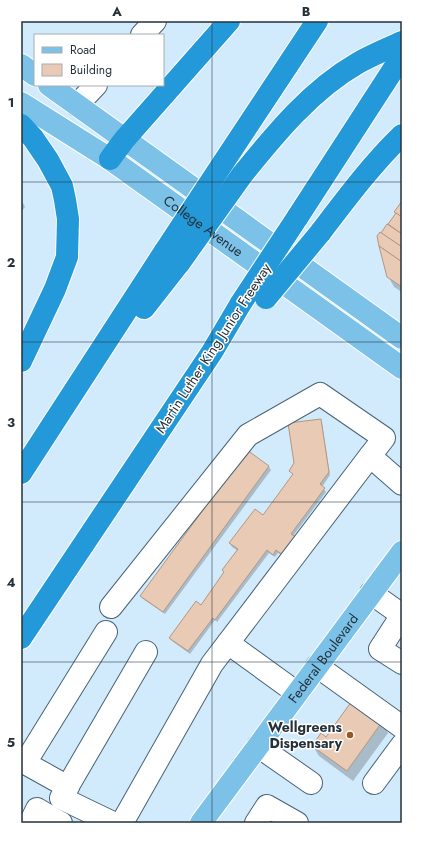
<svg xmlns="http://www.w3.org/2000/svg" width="423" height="844" viewBox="0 0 423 844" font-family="Jost,sans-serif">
  <rect width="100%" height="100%" fill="#d1eafc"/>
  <!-- shadow -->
  <g fill="#0003">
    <path d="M21,199L25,207L21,212Z"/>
    <path d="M402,202V292L394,287L388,276L382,234L396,214L395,212Z"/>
    <path d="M320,420L322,423L330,475L322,487L326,492L293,536L285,557L278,553L275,557L269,553L217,622L215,620L190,654L172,641L170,638L201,606L225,573L238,551L232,547L230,543L263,516L294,475L290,471Z"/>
    <path d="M247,451L269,467L271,470L165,614L143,599L141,596Z"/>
    <path d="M382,723L388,733L353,781L319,756L313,746L326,738Z"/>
  </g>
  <!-- building -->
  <g fill="#e9cab4" stroke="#b49782">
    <path d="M402,201V217L394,212Z"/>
    <path d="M396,213L402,217V234L388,224Z"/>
    <path d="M387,224L402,234V247L381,233Z"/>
    <path d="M380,232L402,247V262L379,246L377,236Z"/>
    <path d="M379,246L402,262V287L387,277Z"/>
    <path d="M321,419L329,472L320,484L325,488L291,534L296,537L283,555L276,550L273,555L267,550L215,620L213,618L188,651L169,638L196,601L201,605L224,572L222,570L238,549L229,543L255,509L263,515L293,474L289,471L294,463L288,423Z"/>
    <path d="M247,450L269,466L163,612L140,596Z"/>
    <path d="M354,698L382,722L347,771L312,746L321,733L326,737Z"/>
  </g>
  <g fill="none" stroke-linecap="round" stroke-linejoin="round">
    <defs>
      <g id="minor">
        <path d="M142,35L155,21"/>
        <path d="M77,105L96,85"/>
        <path d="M371,593L402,615"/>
        <path d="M111,607L248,435L320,394L384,438L370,456L402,484"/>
        <path d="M402,615L380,649L402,663"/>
        <path d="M228,643L297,693"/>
        <path d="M317,666L402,727"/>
        <path d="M258,746L311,783"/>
        <path d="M374,783L402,745"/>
        <path d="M68,787L25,763L106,632"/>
        <path d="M30,823L37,809L61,823"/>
        <path d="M113,823L61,798L146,652"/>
        <path d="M122,823L212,664L370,456"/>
        <path d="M256,823L267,806L297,823"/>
      </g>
      <g id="major">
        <path d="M21,65L35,75"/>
        <path d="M49,85L402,338"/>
        <path id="s1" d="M21,103L110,159L402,368"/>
        <path id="s2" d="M201,823L402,552"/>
      </g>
      <g id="highway">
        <path d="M21,125L33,138L48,160L62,186L65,200L68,219L67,257L55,289L21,361"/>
        <path d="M110,159L124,140L229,21"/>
        <path d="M223,163L317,21"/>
        <path d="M242,175C276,133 311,90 358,63C372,55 387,49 402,42"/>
        <path d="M297,218L402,56"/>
        <path d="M320,233C346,199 372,164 402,135"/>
        <path d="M144,308L180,262"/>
        <path d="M21,473L165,251"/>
        <path d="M21,638L212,352L241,303"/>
      </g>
    </defs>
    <!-- minor casing -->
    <use href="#minor" stroke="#476376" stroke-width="24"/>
    <!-- major casing -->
    <use href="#major" stroke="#fff" stroke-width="24"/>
    <!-- highway casing -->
    <use href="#highway" stroke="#fff" stroke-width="24"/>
    <!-- minor -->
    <use href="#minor" stroke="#fff" stroke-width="22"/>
    <!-- major -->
    <use href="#major" stroke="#7cc2e8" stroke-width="22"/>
    <!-- highway -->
    <use href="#highway" stroke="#2499d9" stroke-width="22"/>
    <defs>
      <g id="highway-bridge">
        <path d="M165,251L223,163"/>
        <path d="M180,262L242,175"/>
        <path d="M266,298L320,233"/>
        <path d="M241,303L297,218"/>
      </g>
    </defs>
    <!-- highway-bridge casing -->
    <use href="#highway-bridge" stroke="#fff" stroke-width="24" stroke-linecap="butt"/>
    <!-- highway-bridge -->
    <use href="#highway-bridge" stroke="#2499d9" stroke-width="22"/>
  </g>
  <!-- grid -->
  <path fill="none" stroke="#25313a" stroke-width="1" stroke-opacity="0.55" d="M212,21V823M21,182H402M21,342H402M21,502H402M21,662H402"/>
  <!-- markers -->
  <circle fill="#985821" stroke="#fff" stroke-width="1.5" cx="350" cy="735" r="4"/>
  <g text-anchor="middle" stroke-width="3" stroke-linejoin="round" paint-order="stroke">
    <!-- street labels -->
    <g font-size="14" fill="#25313a" stroke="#fff">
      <text dy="5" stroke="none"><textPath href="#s1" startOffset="220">College Avenue</textPath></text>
      <text transform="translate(213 348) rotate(-57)" y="5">Martin Luther King Junior Freeway</text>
      <text dy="5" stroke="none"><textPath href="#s2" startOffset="205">Federal Boulevard</textPath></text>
    </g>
    <!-- poi labels -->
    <g font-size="14" font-weight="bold" fill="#25313a" stroke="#fff" text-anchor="end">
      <text x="342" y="732">Wellgreens<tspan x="342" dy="16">Dispensary</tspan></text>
    </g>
  </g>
  <!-- border -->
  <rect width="423" height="844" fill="none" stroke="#ffffff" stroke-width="44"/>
  <!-- legend -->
  <rect x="34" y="34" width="130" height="52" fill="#ffffff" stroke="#a8adb0"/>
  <rect x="42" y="47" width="20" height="6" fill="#7cc2e8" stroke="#a8adb0"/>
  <text x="70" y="54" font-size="12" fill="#25313a">Road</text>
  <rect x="42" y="64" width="20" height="12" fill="#e9cab4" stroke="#a8adb0"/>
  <text x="70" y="74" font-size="12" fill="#25313a">Building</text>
  <rect x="22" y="22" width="379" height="800" fill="none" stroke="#25313a" stroke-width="1.5"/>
  <g font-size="13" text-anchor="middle" font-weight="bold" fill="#25313a">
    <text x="117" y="16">A</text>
    <text x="306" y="16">B</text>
    <text x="11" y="107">1</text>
    <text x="11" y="267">2</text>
    <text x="11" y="427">3</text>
    <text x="11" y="587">4</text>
    <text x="11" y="747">5</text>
  </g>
</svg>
